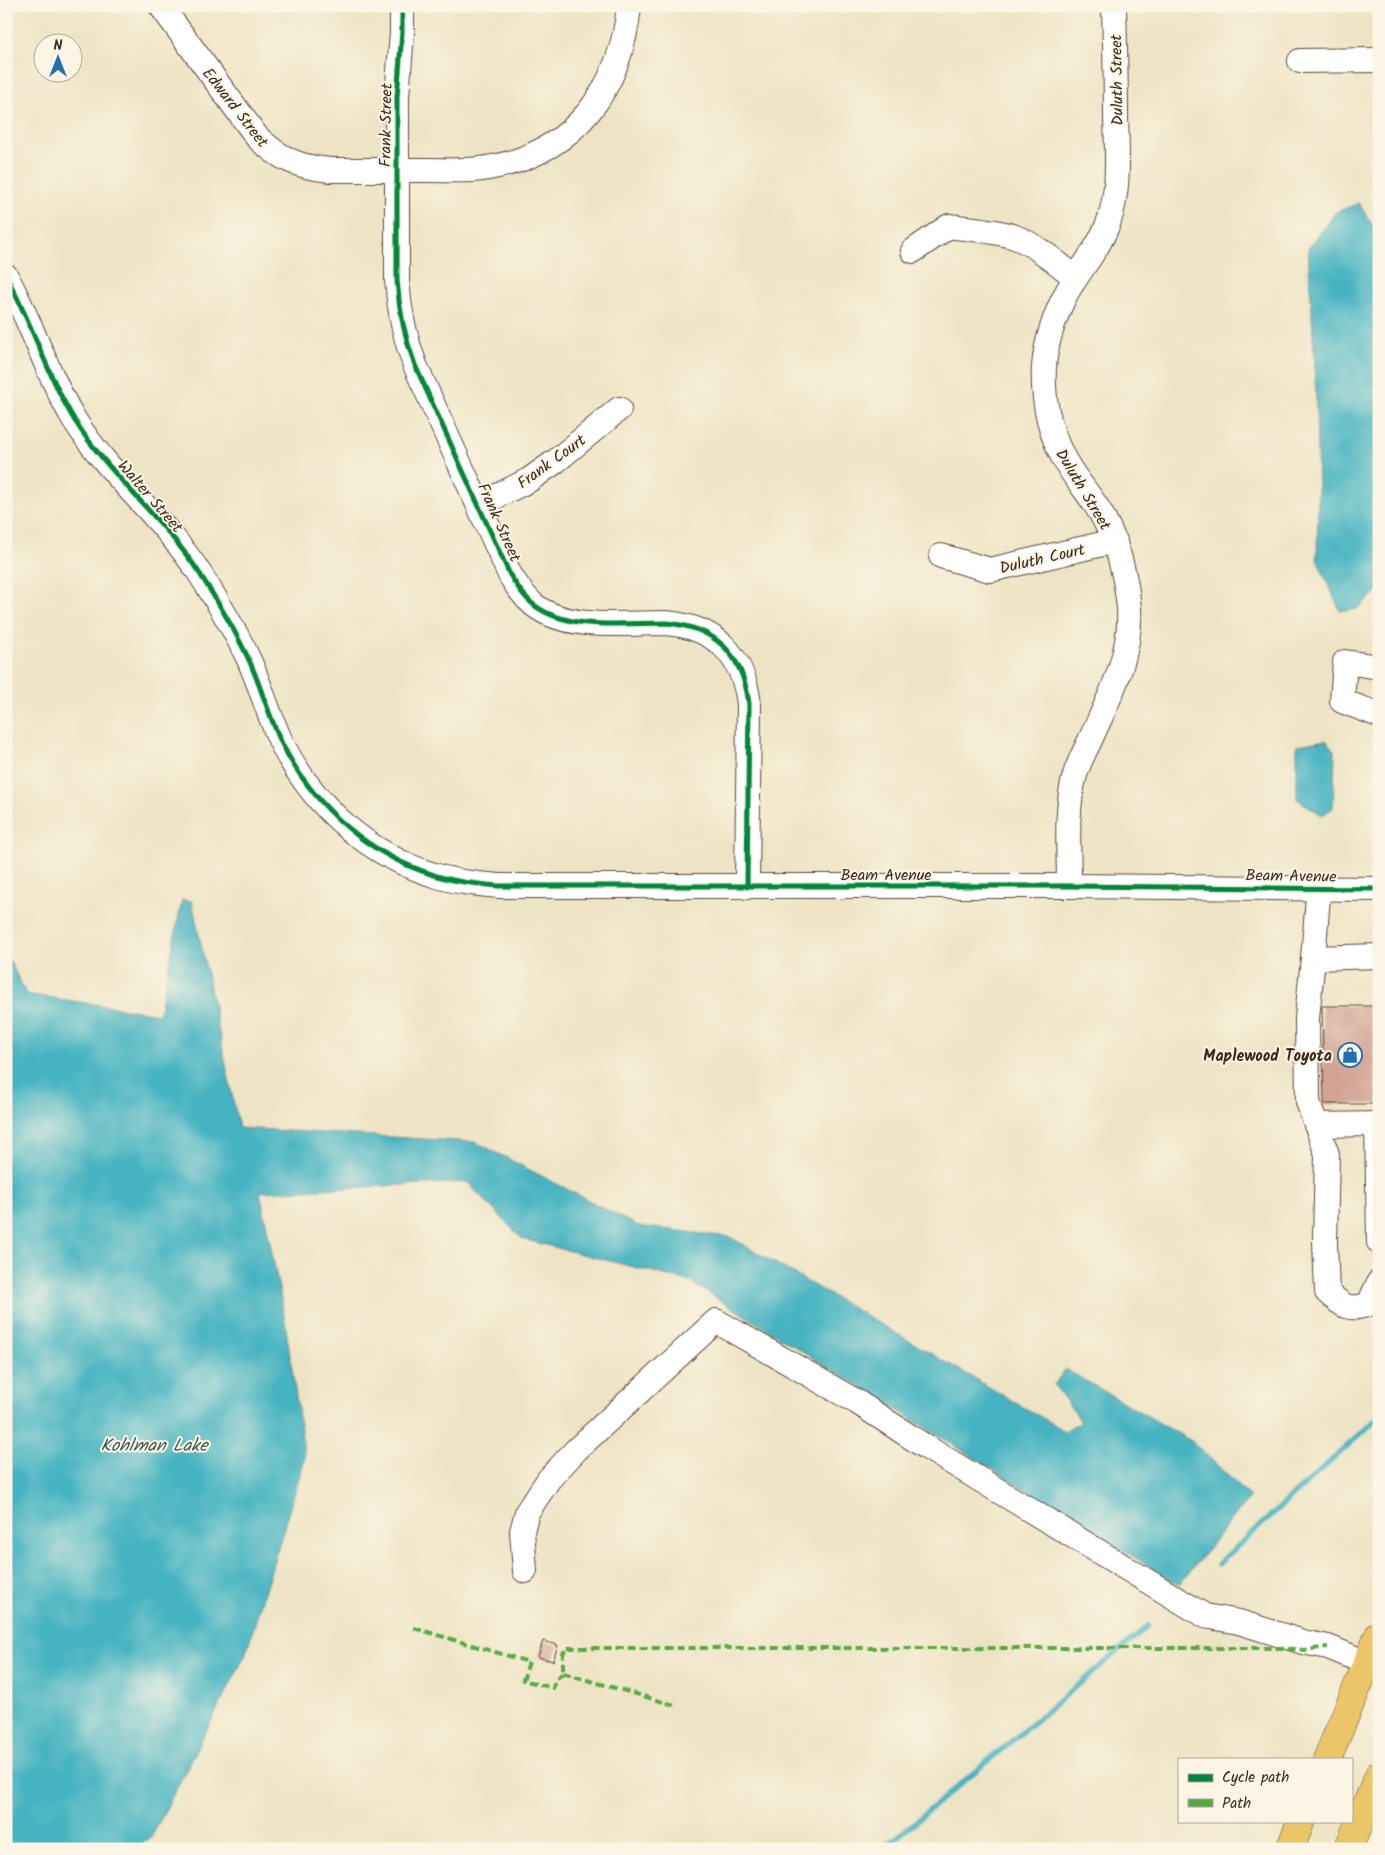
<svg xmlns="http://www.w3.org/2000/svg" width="1385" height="1855" viewBox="0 0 1385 1855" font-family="Kalam,sans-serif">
  <rect width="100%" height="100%" fill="#fcf5e5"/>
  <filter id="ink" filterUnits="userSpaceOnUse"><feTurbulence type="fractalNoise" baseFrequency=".02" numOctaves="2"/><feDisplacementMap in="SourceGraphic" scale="10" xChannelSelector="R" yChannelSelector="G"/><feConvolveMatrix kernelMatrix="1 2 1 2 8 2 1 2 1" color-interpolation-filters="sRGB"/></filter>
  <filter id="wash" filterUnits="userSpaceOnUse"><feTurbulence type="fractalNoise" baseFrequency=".0096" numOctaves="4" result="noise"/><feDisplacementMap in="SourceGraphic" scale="20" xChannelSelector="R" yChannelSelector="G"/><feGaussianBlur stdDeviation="1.12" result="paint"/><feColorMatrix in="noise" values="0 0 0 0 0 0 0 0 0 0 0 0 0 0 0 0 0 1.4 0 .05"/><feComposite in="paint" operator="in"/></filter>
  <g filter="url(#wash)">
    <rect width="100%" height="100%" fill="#eee4c5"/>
    <!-- water -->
    <g fill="#45b3c1" stroke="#406e70">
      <path d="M1359,203L1377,233L1379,239V590L1357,609L1340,611L1317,559L1318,489L1315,367L1308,249L1336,212Z"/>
      <path d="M1326,740L1335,752L1333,808L1322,815L1297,799V745Z"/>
      <path d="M182,900L192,901L239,1128L476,1142L638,1226L730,1237L1065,1431L1081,1421L1054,1385L1065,1369L1193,1442L1250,1497L1179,1585L689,1281L522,1239L467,1182L260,1192L284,1314L305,1458L245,1656L152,1836L137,1849H6V961H10L26,994L159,1014Z"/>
    </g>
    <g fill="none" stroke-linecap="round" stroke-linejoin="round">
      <!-- stream -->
      <g stroke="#45b3c1" stroke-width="5.5">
        <path d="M1218,1564L1379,1417"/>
        <path d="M879,1849L896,1838L1148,1626"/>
      </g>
    </g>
    <g id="blocks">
      <!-- building -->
      <g fill="#d2a294">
        <path d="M1322,1006H1379V1104H1324Z"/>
        <path d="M543,1641L558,1645L553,1661L538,1657Z"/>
      </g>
    </g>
  </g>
  <g filter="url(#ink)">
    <use href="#blocks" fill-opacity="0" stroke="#564637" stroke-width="1"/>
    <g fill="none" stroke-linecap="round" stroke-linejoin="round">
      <defs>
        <g id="minor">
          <path d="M161,6L257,137C280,159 298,167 330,170C362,170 395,170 428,170C450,170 472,172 493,167C576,151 621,88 629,6"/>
          <path d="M402,6V32L397,97V280C399,310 404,336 415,365L510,575C517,586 524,597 534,605C567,631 626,623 666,623C716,627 743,655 749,704L747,887"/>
          <path d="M1300,61L1379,60"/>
          <path d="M913,251L949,226C971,229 994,230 1015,237C1038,246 1057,263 1076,278"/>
          <path d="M6,276C32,323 47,375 75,421C111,477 164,519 200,574C218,602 235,630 249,660C262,689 270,720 284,748C316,808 369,855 434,875C455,882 477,884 499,886H1069L1379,889"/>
          <path d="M479,505L529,480L556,461L619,409"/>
          <path d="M941,556L990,570L1115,541"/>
          <path d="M1379,667L1345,662L1342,701L1379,715"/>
          <path d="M1069,886C1069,849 1065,810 1075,775C1079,761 1086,749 1092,736C1110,696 1132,654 1129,608C1126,577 1119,547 1104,519C1095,501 1081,486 1070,469C1051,440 1042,402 1044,367C1046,341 1055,315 1067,292C1080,269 1098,250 1108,224C1120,190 1117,154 1116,118C1116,81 1115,44 1114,6"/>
          <path d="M1322,888L1318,897L1313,958L1379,956"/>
          <path d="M1313,958L1307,1018L1308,1102L1327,1154L1325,1242L1327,1292C1342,1305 1348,1312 1369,1304L1379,1282"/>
          <path d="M1377,1124L1379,1242"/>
          <path d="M1316,1125L1379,1124"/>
          <path d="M525,1571L522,1531L527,1512L549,1479L576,1450L716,1321L857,1402L926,1447L1205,1616L1239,1622L1303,1642L1328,1647L1367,1663"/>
        </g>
        <g id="major">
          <path d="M1327,1759L1379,1635"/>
          <path d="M1290,1849L1301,1821"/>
          <path d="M1348,1849L1379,1775"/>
        </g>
      </defs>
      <!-- minor casing -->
      <use href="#minor" stroke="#564637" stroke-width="26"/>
      <!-- major casing -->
      <use href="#major" stroke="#564637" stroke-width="29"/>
      <!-- minor -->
      <use href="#minor" stroke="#fff" stroke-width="24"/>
      <!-- major -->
      <use href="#major" stroke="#ebc669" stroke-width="28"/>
      <!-- quiet -->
      <g stroke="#55ab43" stroke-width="4" stroke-dasharray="8 4" stroke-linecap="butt">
        <path d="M414,1628L529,1662L523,1680L553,1688L556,1679L563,1673V1654L566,1648H1280L1305,1650L1328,1647"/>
        <path d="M563,1673L674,1705"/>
      </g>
      <defs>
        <g id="cycleway">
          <path d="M402,6V32L397,97V280C399,310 404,336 415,365L510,575C517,586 524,597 534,605C567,631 626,623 666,623C716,627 743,655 749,704L747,887"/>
          <path d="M6,276C32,323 47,375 75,421C111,477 164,519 200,574C218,602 235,630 249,660C262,689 270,720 284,748C316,808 369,855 434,875C455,882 477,884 499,886H1069L1379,889"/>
        </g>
      </defs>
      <!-- cycleway casing -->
      <use href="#cycleway" stroke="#fcf5e5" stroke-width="8"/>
      <!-- cycleway -->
      <use href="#cycleway" stroke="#00873e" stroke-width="5"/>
    </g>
  </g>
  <!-- icons -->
  <defs>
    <symbol id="shop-ring" viewBox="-11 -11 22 22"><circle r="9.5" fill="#fcf5e5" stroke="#1f6fb2" stroke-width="1.5"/><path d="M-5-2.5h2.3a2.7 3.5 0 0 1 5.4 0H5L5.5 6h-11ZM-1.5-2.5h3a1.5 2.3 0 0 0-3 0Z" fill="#1f6fb2"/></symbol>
  </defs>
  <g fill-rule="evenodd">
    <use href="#shop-ring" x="1336" y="1041" width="28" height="28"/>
  </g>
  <g text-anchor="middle" stroke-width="4" stroke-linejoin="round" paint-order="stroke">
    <!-- street labels -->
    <g font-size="16" fill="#3b2a1e" stroke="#fcf5e5">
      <text transform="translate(1116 80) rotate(-91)" y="6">Duluth Street</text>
      <text transform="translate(236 107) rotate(52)" y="6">Edward Street</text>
      <text transform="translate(385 125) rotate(-89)" y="6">Frank Street</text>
      <text transform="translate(551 461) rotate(-36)" y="6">Frank Court</text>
      <text transform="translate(1084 489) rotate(59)" y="6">Duluth Street</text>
      <text transform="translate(151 496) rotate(49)" y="6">Walter Street</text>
      <text transform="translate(500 522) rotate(66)" y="6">Frank Street</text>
      <text transform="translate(1042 558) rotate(-13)" y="6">Duluth Court</text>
      <text x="886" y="880">Beam Avenue</text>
      <text transform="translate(1291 875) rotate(1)" y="6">Beam Avenue</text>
    </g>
    <!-- poi labels -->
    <g font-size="16" font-weight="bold" fill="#3b2a1e" stroke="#fcf5e5" text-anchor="end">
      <text x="1332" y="1061">Maplewood Toyota</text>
    </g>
    <!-- water labels -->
    <g font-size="18" font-style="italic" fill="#3e5a57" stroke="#fcf5e5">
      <text x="154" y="1451">Kohlman Lake</text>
    </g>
  </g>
  <!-- margin -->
  <rect width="1385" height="1855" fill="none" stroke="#fcf5e5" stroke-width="25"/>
  <!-- legend -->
  <rect x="1178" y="1758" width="175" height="65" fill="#fcf5e5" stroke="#afa495"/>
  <rect x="1188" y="1774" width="25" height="8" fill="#00873e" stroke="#afa495"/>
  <text x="1222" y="1782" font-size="15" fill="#3b2a1e">Cycle path</text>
  <rect x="1188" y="1799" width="25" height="8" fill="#55ab43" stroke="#afa495"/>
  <text x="1222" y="1808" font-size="15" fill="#3b2a1e">Path</text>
  <!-- north arrow -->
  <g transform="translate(58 58)"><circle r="24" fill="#fcf5e5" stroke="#afa495"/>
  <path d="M0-4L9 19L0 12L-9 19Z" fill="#1f6fb2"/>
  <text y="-8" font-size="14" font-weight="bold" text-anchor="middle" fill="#3b2a1e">N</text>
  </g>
</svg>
